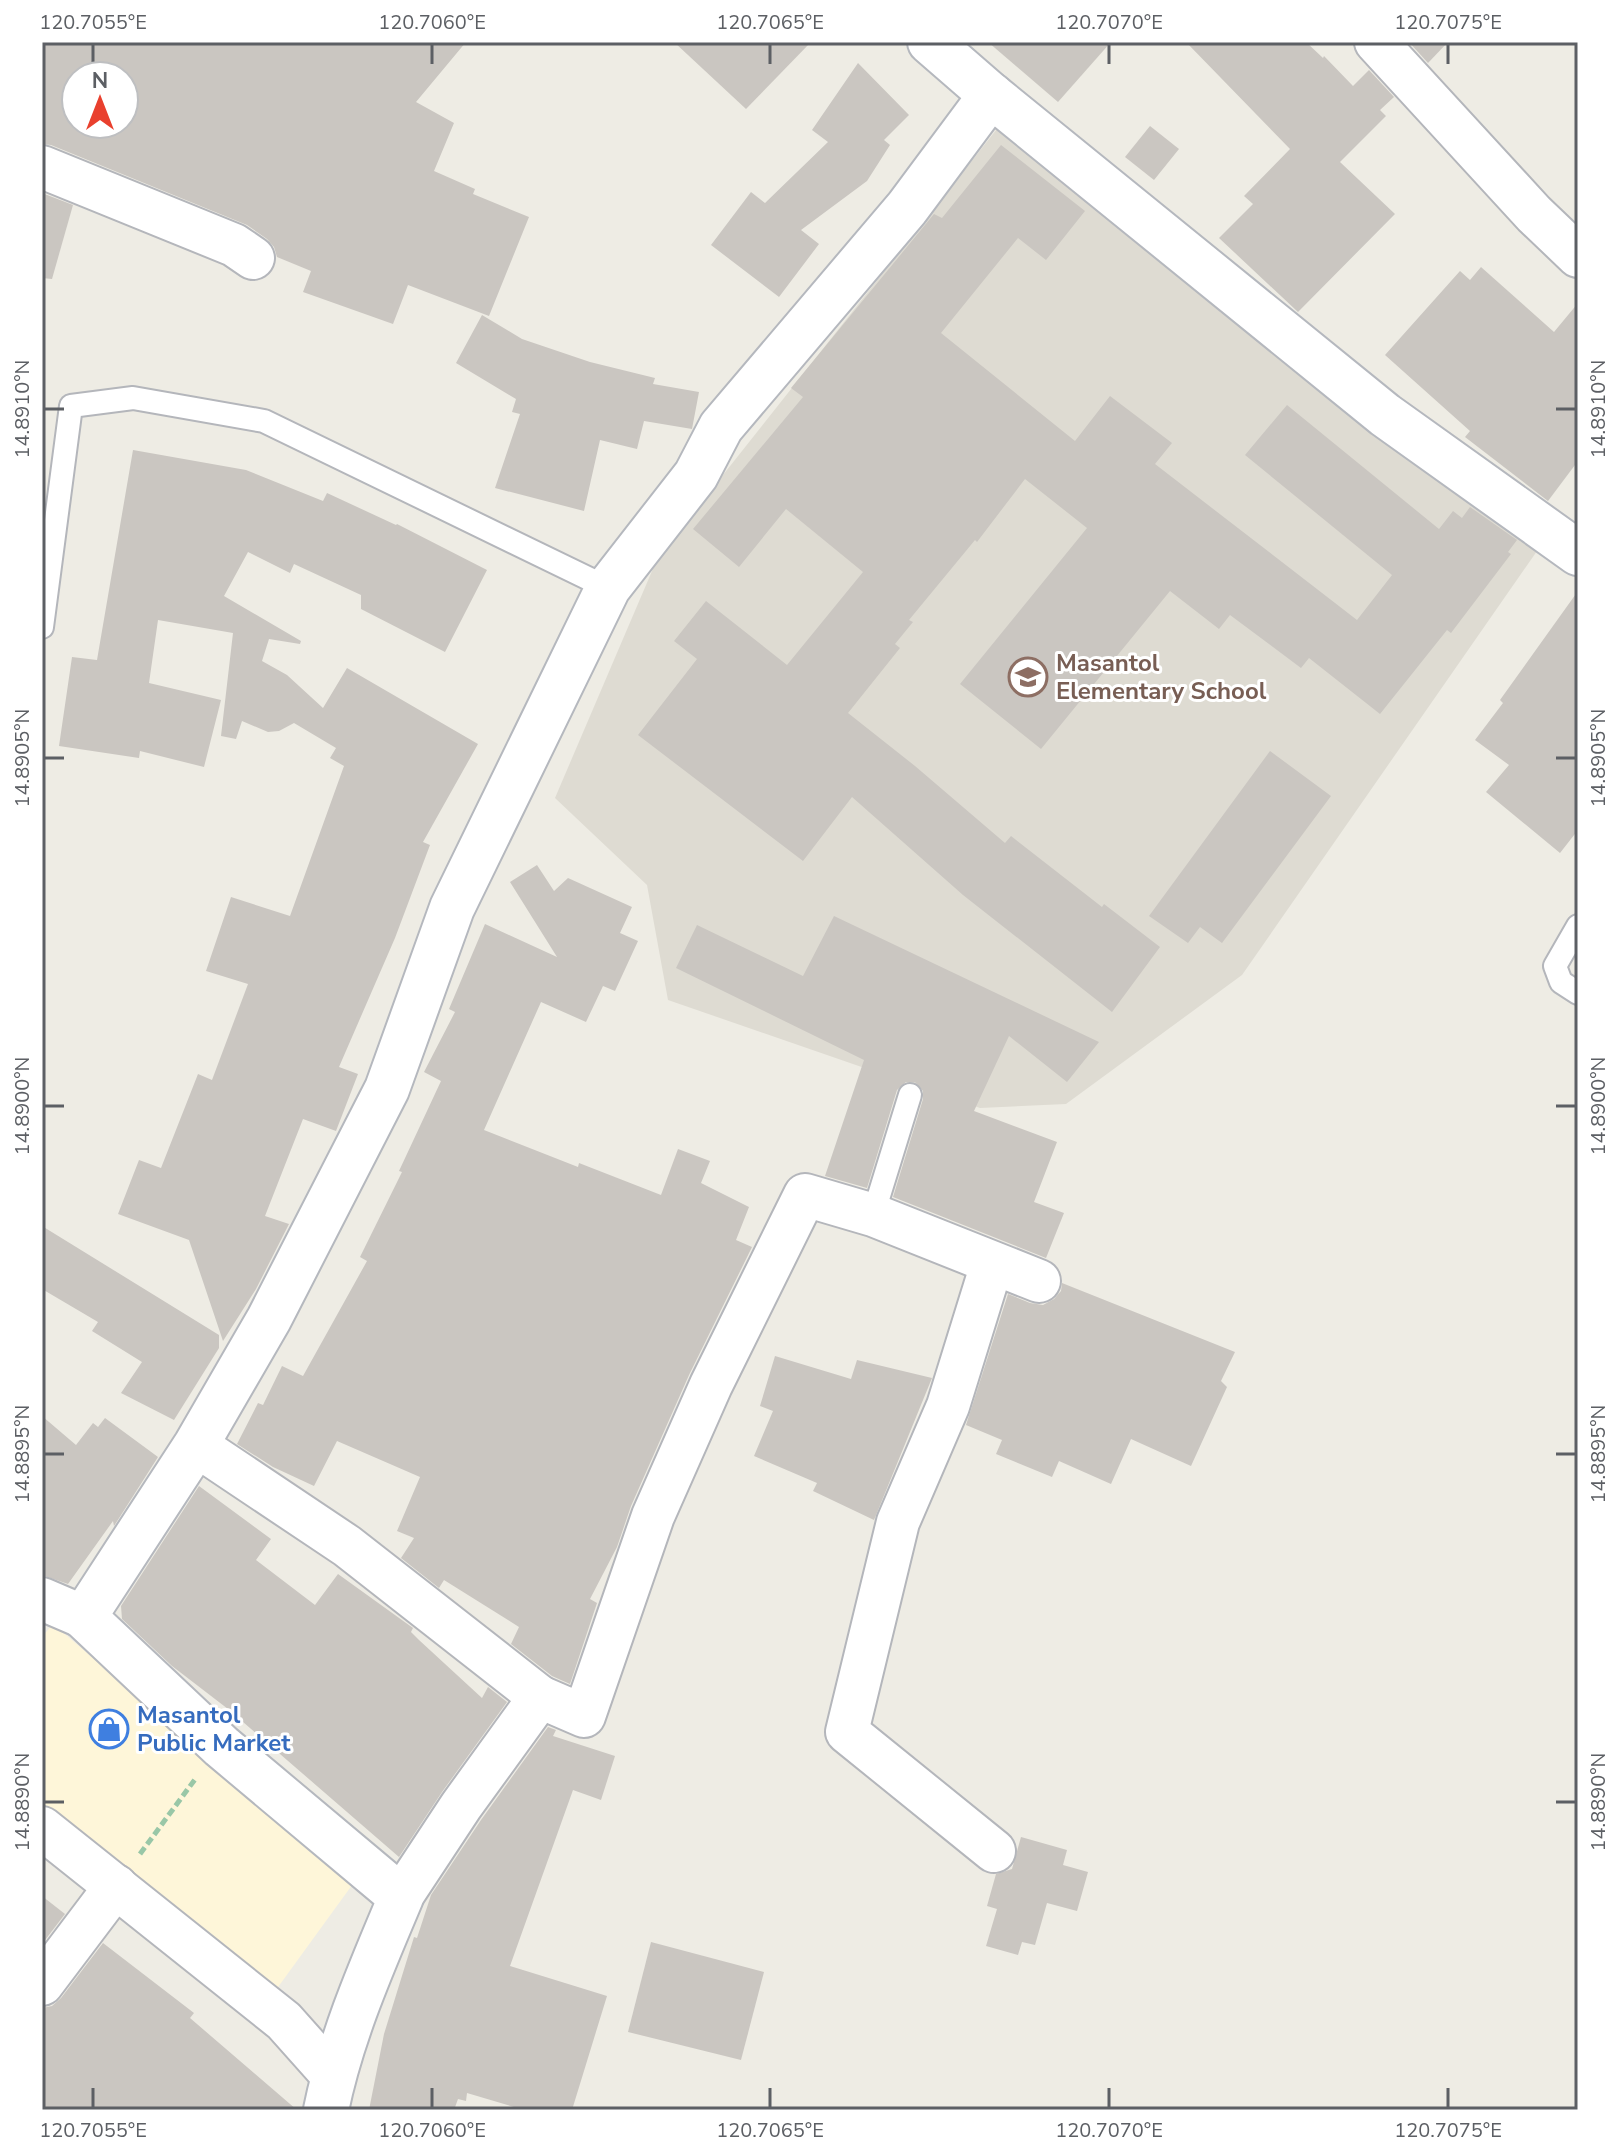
<svg xmlns="http://www.w3.org/2000/svg" width="1620" height="2152" viewBox="0 0 1620 2152" font-family="'Nunito Sans',sans-serif">
  <rect width="100%" height="100%" fill="#eeece4"/>
  <!-- commercial -->
  <path fill="#fef6d9" d="M53,1624L355,1881L265,2005L42,1822V1637Z"/>
  <!-- education -->
  <path fill="#dedbd2" d="M997,129L1537,551L1242,975L1066,1104L980,1108L668,1000L647,885L555,798L658,557Z"/>
  <!-- building -->
  <g fill="#cac6c1" fill-rule="evenodd">
    <path d="M42,42H466L416,102L454,123L434,171L475,189L473,194L529,217L489,316L408,285L393,324L303,292L311,271L277,257L274,247L267,239L247,225L51,145L42,144ZM76,76H124V124H76Z"/>
    <path d="M674,42H811L746,109Z"/>
    <path d="M988,42H1111L1058,102Z"/>
    <path d="M1186,42H1306L1323,58L1324,56L1353,86L1369,70L1394,97L1380,110L1386,116L1340,162L1395,214L1298,312L1219,238L1253,204L1244,196L1290,149Z"/>
    <path d="M1409,42H1448L1428,63Z"/>
    <path d="M858,63L909,115L884,140L890,145L867,181L801,230L819,244L779,297L711,245L751,192L765,203L828,142L812,130Z"/>
    <path d="M1150,126L1179,149L1154,180L1125,157Z"/>
    <path d="M1001,145L1085,211L1046,260L1018,238L941,333L1075,441L1110,396L1172,443L1155,464L1357,620L1392,575L1245,455L1287,405L1439,529L1453,511L1462,518L1470,507L1517,540L1508,552L1511,554L1451,633L1447,630L1380,714L1309,658L1301,668L1230,615L1219,629L1170,591L1041,749L960,684L1087,528L1025,479L977,542L975,540L909,620L913,622L895,644L900,648L848,713L915,766L1005,843L1011,836L1102,907L1104,904L1160,947L1112,1012L963,895L852,797L803,861L638,735L697,659L674,641L706,601L787,665L863,572L786,509L739,567L693,529L803,397L791,388L934,214L942,218Z"/>
    <path d="M42,193L73,205L52,279L42,278Z"/>
    <path d="M1481,267L1554,332L1578,303V461L1548,501L1465,437L1470,431L1385,355L1460,271L1470,280Z"/>
    <path d="M482,315L522,339L590,362L655,378L653,384L699,392L692,429L644,421L637,449L600,440L584,511L495,488L520,414L512,412L516,399L456,363Z"/>
    <path d="M133,450L246,470L323,501L327,493L396,525L397,524L487,570L445,652L361,609V595L294,564L290,573L248,552L224,596L301,641L300,644L269,639L262,661L287,675L323,708L347,668L478,744L423,842L430,845L395,938L339,1067L358,1074L336,1131L303,1119L265,1216L289,1224L256,1289L223,1341L189,1240L118,1214L139,1160L161,1168L198,1074L212,1080L248,984L206,971L231,897L290,916L344,766L330,758L336,748L294,723L279,731L268,732L242,721L236,739L221,736L233,633L158,620L149,683L221,700L204,767L140,751L139,758L59,746L72,657L97,660Z"/>
    <path d="M1578,591V830L1560,853L1486,792L1509,765L1475,740L1503,703L1500,700Z"/>
    <path d="M1270,751L1331,796L1222,943L1200,927L1188,943L1149,916Z"/>
    <path d="M537,865L554,891L568,878L632,907L620,933L638,941L615,991L603,986L586,1022L541,1002L484,1130L578,1167L579,1163L661,1195L678,1149L710,1161L701,1183L749,1207L736,1240L752,1247L689,1375L631,1506L617,1547L590,1599L597,1603L570,1684L552,1676L511,1644L519,1627L444,1580L439,1588L401,1558L414,1538L397,1531L420,1477L337,1441L314,1486L273,1467L237,1444L258,1403L263,1405L282,1366L303,1376L367,1261L360,1257L402,1172L399,1171L441,1081L424,1072L455,1012L449,1009L485,924L557,957L510,882Z"/>
    <path d="M834,916L1099,1042L1067,1082L1009,1036L974,1111L1057,1142L1034,1202L1064,1213L1046,1258L893,1197L923,1099V1091L915,1082H906L897,1090L867,1188L825,1176L864,1060L676,968L697,925L803,976Z"/>
    <path d="M42,1226L219,1335V1348L174,1420L121,1393L142,1362L92,1331L98,1322L42,1289Z"/>
    <path d="M1062,1283L1235,1352L1221,1381L1227,1387L1191,1466L1131,1439L1111,1484L1059,1461L1052,1477L996,1454L1002,1440L966,1425L1008,1294L1030,1303L1043,1305L1054,1299L1061,1291Z"/>
    <path d="M775,1356L851,1379L857,1360L932,1378L874,1520L813,1491L817,1483L754,1456L773,1411L760,1406Z"/>
    <path d="M42,1416L76,1445L93,1423L98,1427L105,1418L158,1457L114,1526L113,1521L68,1584L42,1575Z"/>
    <path d="M199,1486L271,1539L256,1560L315,1605L338,1574L413,1628L411,1632L419,1640L482,1698L488,1687L507,1702L442,1792L399,1857L228,1709L172,1666L122,1619L121,1606Z"/>
    <path d="M548,1727L556,1730L553,1736L615,1756L601,1800L573,1790L510,1966L607,1996L572,2110H524L467,2093L466,2101L458,2099L454,2110H369L384,2034L414,1937L417,1938L431,1895L481,1820Z"/>
    <path d="M1021,1837L1067,1850L1063,1865L1088,1872L1077,1911L1047,1903L1035,1945L1022,1942L1018,1955L986,1946L997,1909L987,1906L996,1874L1012,1869Z"/>
    <path d="M42,1896L65,1914L42,1944Z"/>
    <path d="M651,1942L764,1972L741,2060L628,2032Z"/>
    <path d="M103,1943L194,2013L190,2018L297,2110H42V2008L52,2006L61,1998Z"/>
  </g>
  <g fill="none" stroke-linecap="round" stroke-linejoin="round">
    <defs>
      <g id="lane">
        <path d="M42,627L71,406L133,398L264,421L608,588"/>
        <path d="M1578,926L1555,966L1561,982L1578,993"/>
        <path d="M873,1215L910,1095"/>
      </g>
      <g id="street">
        <path d="M1376,42L1534,214L1578,256"/>
        <path d="M42,167L234,245L253,258"/>
        <path d="M992,1264L948,1406L898,1522L847,1732L994,1851"/>
        <path d="M196,1445L347,1546L540,1697"/>
        <path d="M42,1599L84,1617"/>
        <path d="M42,1828L284,2021L333,2076"/>
        <path d="M401,1897L461,1806L540,1697L584,1716L653,1516L711,1385L805,1195L873,1215L1039,1281"/>
        <path d="M42,1984L116,1886"/>
      </g>
      <g id="secondary">
        <path d="M930,42L991,95L1385,415L1578,553"/>
        <path d="M326,2110C341,2036 372,1966 401,1897L221,1746L84,1617L196,1445L269,1319L387,1089L452,908L608,588L696,475L721,427L907,208L991,95"/>
      </g>
    </defs>
    <!-- lane casing -->
    <use href="#lane" stroke="#b4b6bb" stroke-width="26"/>
    <!-- street casing -->
    <use href="#street" stroke="#b4b6bb" stroke-width="46"/>
    <!-- secondary casing -->
    <use href="#secondary" stroke="#b5b8be" stroke-width="48"/>
    <!-- path -->
    <path stroke="#99c7a7" stroke-width="5" stroke-dasharray="8 4" stroke-linecap="butt" d="M140,1854L196,1778"/>
    <!-- lane -->
    <use href="#lane" stroke="#fff" stroke-width="22"/>
    <!-- street -->
    <use href="#street" stroke="#fff" stroke-width="42"/>
    <!-- secondary -->
    <use href="#secondary" stroke="#fff" stroke-width="44"/>
  </g>
  <!-- ticks -->
  <path fill="none" stroke="#5c5f64" stroke-width="3" d="M93,44V64M432,44V64M770,44V64M1109,44V64M1448,44V64M44,409H64M1556,409H1576M44,758H64M1556,758H1576M44,1106H64M1556,1106H1576M44,1454H64M1556,1454H1576M44,1802H64M1556,1802H1576M93,2088V2108M432,2088V2108M770,2088V2108M1109,2088V2108M1448,2088V2108"/>
  <!-- icons -->
  <defs>
    <symbol id="school-ring" viewBox="-11 -11 22 22"><circle r="9.5" fill="#fff" stroke="#8d6e63" stroke-width="1.5"/><path d="M0-5L7-2L0 1L-7-2ZM-4 1L0 2.5L4 1V4Q0 6-4 4Z" fill="#8d6e63"/></symbol>
    <symbol id="shop-ring" viewBox="-11 -11 22 22"><circle r="9.5" fill="#fff" stroke="#3f7fe0" stroke-width="1.5"/><path d="M-5-2.5h2.3a2.7 3.5 0 0 1 5.4 0H5L5.5 6h-11ZM-1.5-2.5h3a1.5 2.3 0 0 0-3 0Z" fill="#3f7fe0"/></symbol>
  </defs>
  <g fill-rule="evenodd">
    <use href="#school-ring" x="1006" y="655" width="44" height="44"/>
    <use href="#shop-ring" x="87" y="1707" width="44" height="44"/>
  </g>
  <g text-anchor="middle" stroke-width="6" stroke-linejoin="round" paint-order="stroke">
    <!-- education labels -->
    <g font-size="24" font-weight="bold" fill="#785e54" stroke="#fff" text-anchor="start">
      <text x="1056" y="671">Masantol<tspan x="1056" dy="28">Elementary School</tspan></text>
    </g>
    <!-- shop labels -->
    <g font-size="24" font-weight="bold" fill="#366cbe" stroke="#fff" text-anchor="start">
      <text x="137" y="1723">Masantol<tspan x="137" dy="28">Public Market</tspan></text>
    </g>
  </g>
  <!-- border -->
  <rect width="1620" height="2152" fill="none" stroke="#ffffff" stroke-width="88"/>
  <!-- north arrow -->
  <g transform="translate(100 100)"><circle r="38" fill="#ffffff" stroke="#bebfc1" stroke-width="2"/>
  <path d="M0-6L14 30L0 20L-14 30Z" fill="#e9402e"/>
  <text y="-12" font-size="22" font-weight="bold" text-anchor="middle" fill="#5c5f64">N</text>
  </g>
  <rect x="44" y="44" width="1532" height="2064" fill="none" stroke="#5c5f64" stroke-width="3"/>
  <g font-size="20" text-anchor="middle" fill="#5c5f64">
    <text x="93" y="29">120.7055°E</text>
    <text x="432" y="29">120.7060°E</text>
    <text x="770" y="29">120.7065°E</text>
    <text x="1109" y="29">120.7070°E</text>
    <text x="1448" y="29">120.7075°E</text>
    <text transform="translate(22 409) rotate(-90)" y="7">14.8910°N</text>
    <text transform="translate(1598 409) rotate(-90)" y="7">14.8910°N</text>
    <text transform="translate(22 758) rotate(-90)" y="7">14.8905°N</text>
    <text transform="translate(1598 758) rotate(-90)" y="7">14.8905°N</text>
    <text transform="translate(22 1106) rotate(-90)" y="7">14.8900°N</text>
    <text transform="translate(1598 1106) rotate(-90)" y="7">14.8900°N</text>
    <text transform="translate(22 1454) rotate(-90)" y="7">14.8895°N</text>
    <text transform="translate(1598 1454) rotate(-90)" y="7">14.8895°N</text>
    <text transform="translate(22 1802) rotate(-90)" y="7">14.8890°N</text>
    <text transform="translate(1598 1802) rotate(-90)" y="7">14.8890°N</text>
    <text x="93" y="2137">120.7055°E</text>
    <text x="432" y="2137">120.7060°E</text>
    <text x="770" y="2137">120.7065°E</text>
    <text x="1109" y="2137">120.7070°E</text>
    <text x="1448" y="2137">120.7075°E</text>
  </g>
</svg>
